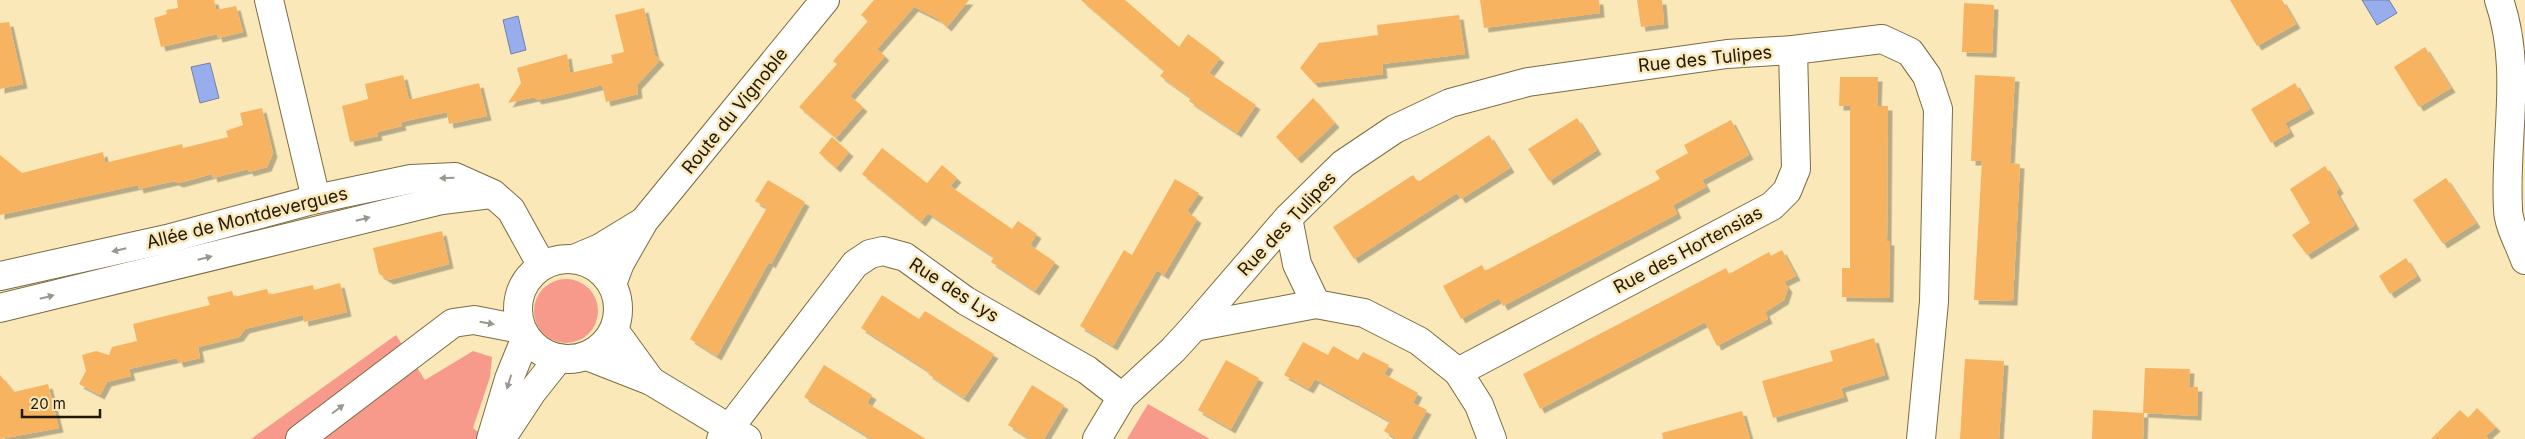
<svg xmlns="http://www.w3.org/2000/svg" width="2525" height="439" viewBox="0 0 2525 439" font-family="Inter,sans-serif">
  <defs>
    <filter id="shadow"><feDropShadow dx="4.5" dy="4.5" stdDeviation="0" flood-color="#0004"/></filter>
  </defs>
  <rect width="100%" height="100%" fill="#fae8b8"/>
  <!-- green -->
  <g fill="#f89a8b">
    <circle cx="566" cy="311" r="32"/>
    <path d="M396,335L425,380L473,351L492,357L490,377L473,428L487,439H251Z"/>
    <path d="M1148,404L1210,439H1127Z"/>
  </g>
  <!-- water -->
  <g fill="#97aded" stroke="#7380a8">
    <path d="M2362,0H2389L2397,13L2377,25Z"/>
    <path d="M518,16L526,50L511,54L503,20Z"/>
    <path d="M210,63L219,98L200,103L191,67Z"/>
  </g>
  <!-- building -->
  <g fill="#f7b361" filter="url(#shadow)">
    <path d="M177,0H214L216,10L236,6L243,32L218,38L217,34L161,47L154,18L167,14L166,10L178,8Z"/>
    <path d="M874,0H969L947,27L938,19L914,7L877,49L885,56L850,96L863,107L836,138L799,107L837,64L833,61L868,21L861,15Z"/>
    <path d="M1081,0H1125L1179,47L1188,34L1220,58L1209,73L1256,105L1237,133L1189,101L1191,98L1160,76L1164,71Z"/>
    <path d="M1480,0H1599L1600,13L1484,28Z"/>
    <path d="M1637,0H1662L1664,24L1641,27Z"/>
    <path d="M2230,0H2282L2296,24L2257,46Z"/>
    <path d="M1964,3L1994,5L1992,53L1962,52Z"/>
    <path d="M644,8L655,55L660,60L637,85L638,94L606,102L602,85L561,95L537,100L535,97L508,103L521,83L517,68L567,54L570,73L613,63L611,55L624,52L615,15Z"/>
    <path d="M1459,15L1465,54L1382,64L1383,74L1314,83L1300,68L1319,43L1378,35L1377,25Z"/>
    <path d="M9,22L23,84L0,89V23Z"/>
    <path d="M2425,47L2451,88L2419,107L2394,67Z"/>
    <path d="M403,75L409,100L479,83L487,116L449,124L447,112L401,122L402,126L377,132L378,136L350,142L342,106L368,99L365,84Z"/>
    <path d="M1975,75L2015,77L2010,163L2020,164L2013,301L1974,300L1982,161H1971Z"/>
    <path d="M1840,77H1878L1877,106H1888L1887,241H1890L1889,298L1842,297V268H1850V106H1839Z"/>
    <path d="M2295,83L2310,109L2285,123L2290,132L2271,143L2251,109Z"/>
    <path d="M1313,98L1335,123L1297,159L1276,137Z"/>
    <path d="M262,108L273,153L267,167L249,172L248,169L213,178L212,174L179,183L174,181L139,189L138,185L0,215V155L22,173L103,152L105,163L182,144L183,148L228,137L226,131L243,125L240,113Z"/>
    <path d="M1577,118L1597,150L1549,181L1528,149Z"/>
    <path d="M1731,120L1749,155L1702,180L1706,187L1673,205L1677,214L1503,306L1499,298L1461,319L1443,286L1482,265L1485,271L1660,179L1655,171L1688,153L1684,145Z"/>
    <path d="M1489,135L1510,168L1461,199L1457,193L1354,259L1333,227L1413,175L1418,182Z"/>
    <path d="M832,137L849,152L836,168L819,153Z"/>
    <path d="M882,148L927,183L942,165L957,178L950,186L1012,229L1018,221L1037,234L1030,245L1055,262L1035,291L991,262L994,257L928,213L921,222L862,174Z"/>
    <path d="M2325,166L2339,189L2336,192L2355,225L2307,255L2292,235L2310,223L2290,189Z"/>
    <path d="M2446,178L2476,223L2443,244L2413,200Z"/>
    <path d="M1175,179L1199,193L1187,211L1197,219L1164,275L1157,270L1113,346L1080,326L1124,250L1132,255Z"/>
    <path d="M768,180L805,202L782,244L771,264L769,262L717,356L690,339L767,208L755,201Z"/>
    <path d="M442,231L449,264L389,280L379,274L373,248Z"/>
    <path d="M1782,250L1796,276L1784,282L1788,288L1784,300L1765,312L1768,319L1717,346L1705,322L1540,409L1523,374L1726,268L1729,274L1769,252L1771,256Z"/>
    <path d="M2406,258L2417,276L2390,294L2379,276Z"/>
    <path d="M340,283L347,312L304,322L303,315L245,329L239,337L198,347L200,358L179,363L177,358L129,369L131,376L107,382L100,395L79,384L86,371L82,355L96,351L109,355L112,347L137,341L133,324L210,305L207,297L232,291L234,297L267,289L269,295L313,285L314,290Z"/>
    <path d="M882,295L919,319L925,311L994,354L964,398L928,374L930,372L861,328Z"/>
    <path d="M1874,338L1885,375L1841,388L1844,397L1773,418L1762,381L1833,361L1830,351Z"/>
    <path d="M1303,342L1328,355L1333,346L1358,360L1363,352L1389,365L1384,374L1418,393L1413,403L1427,410L1411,439H1397L1384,431L1390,421L1315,379L1309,389L1284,375Z"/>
    <path d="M1965,359L2004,361L1999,439H1960Z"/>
    <path d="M1226,360L1259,378L1231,429L1198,410Z"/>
    <path d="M824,365L872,395L867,403L926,439H872L804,397Z"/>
    <path d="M2145,368L2190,369L2189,387H2198L2197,416L2144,413L2143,439H2092L2093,410L2143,413Z"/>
    <path d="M0,375L14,392L48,384L59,428L0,439Z"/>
    <path d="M1032,385L1064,405L1044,439H1030L1008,425Z"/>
    <path d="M2477,408L2496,427L2486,436L2489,439H2431L2460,410L2468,418Z"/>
    <path d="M1742,411L1750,439H1663L1662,433Z"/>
  </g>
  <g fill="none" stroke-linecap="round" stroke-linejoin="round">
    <defs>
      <g id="street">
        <path d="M269,0L316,199"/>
        <path d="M2499,0C2523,69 2504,139 2508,209C2508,225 2520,245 2525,260"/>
        <path d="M1288,218L1297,264L1316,304"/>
        <path d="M0,276L167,239L316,199L411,179L455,177L493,194L511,210L542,266"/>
        <path d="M0,308L442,200L491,194"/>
        <path d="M1194,327L1288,218L1343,164L1395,129L1450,103L1528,82L1727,54L1793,50L1882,39L1910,52L1927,76L1938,109L1934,302L1921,439"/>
        <path d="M614,330L651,381"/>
        <path d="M587,356L651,381L747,439"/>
        <path d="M1458,372L1772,206L1787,191L1796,169L1793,50"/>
        <path d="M300,439L453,323L474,320L520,329"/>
        <path d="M721,439L855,264L870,254L883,251L905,257L966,301L1087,370L1122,397"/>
        <path d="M1097,439L1122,397L1173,350L1194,327L1316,304L1364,313L1419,341L1458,372L1479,405L1492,439"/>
      </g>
      <g id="secondary">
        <path d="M574,259L600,248L641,223"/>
        <circle cx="568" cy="309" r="50"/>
        <path d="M612,284L620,263L644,221L825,0"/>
        <path d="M491,439L509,379L526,337"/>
        <path d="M501,439L532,392L559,358"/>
      </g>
    </defs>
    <!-- street casing -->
    <use href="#street" stroke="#7c6c40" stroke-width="30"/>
    <!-- secondary casing -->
    <use href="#secondary" stroke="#7c6c40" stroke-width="30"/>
    <!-- street -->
    <use href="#street" stroke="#fff" stroke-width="28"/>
    <!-- secondary -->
    <use href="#secondary" stroke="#fff" stroke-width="28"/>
  </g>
  <!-- one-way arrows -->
  <defs><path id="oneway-solid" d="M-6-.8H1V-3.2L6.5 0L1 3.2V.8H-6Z" transform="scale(1.25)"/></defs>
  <g fill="#9a978f">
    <use href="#oneway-solid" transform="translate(447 178) rotate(179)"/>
    <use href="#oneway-solid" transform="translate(363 219) rotate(-14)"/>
    <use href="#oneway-solid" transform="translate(119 250) rotate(167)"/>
    <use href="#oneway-solid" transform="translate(205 258) rotate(-14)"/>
    <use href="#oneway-solid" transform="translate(47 297) rotate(-14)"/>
    <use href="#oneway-solid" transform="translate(487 323) rotate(10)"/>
    <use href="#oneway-solid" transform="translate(509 382) rotate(107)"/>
    <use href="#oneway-solid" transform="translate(338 409) rotate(-37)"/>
  </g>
  <g text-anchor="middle" stroke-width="5" stroke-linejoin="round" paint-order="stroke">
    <!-- street labels -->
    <g font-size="18" fill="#1f1806" stroke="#fae8b8">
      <text transform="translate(1705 59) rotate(-6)" y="6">Rue des Tulipes</text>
      <text transform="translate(735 111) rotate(-51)" y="6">Route du Vignoble</text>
      <text transform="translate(247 218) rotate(-14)" y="6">Allée de Montdevergues</text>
      <text transform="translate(1287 224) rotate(-47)" y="6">Rue des Tulipes</text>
      <text transform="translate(1688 250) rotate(-28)" y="6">Rue des Hortensias</text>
      <text transform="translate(954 290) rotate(33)" y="6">Rue des Lys</text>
    </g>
  </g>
  <!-- scale -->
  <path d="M22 409v8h78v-8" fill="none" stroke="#1f1806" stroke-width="2.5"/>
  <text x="30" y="409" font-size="15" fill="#1f1806" stroke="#fae8b8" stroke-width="4" paint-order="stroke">20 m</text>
</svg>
